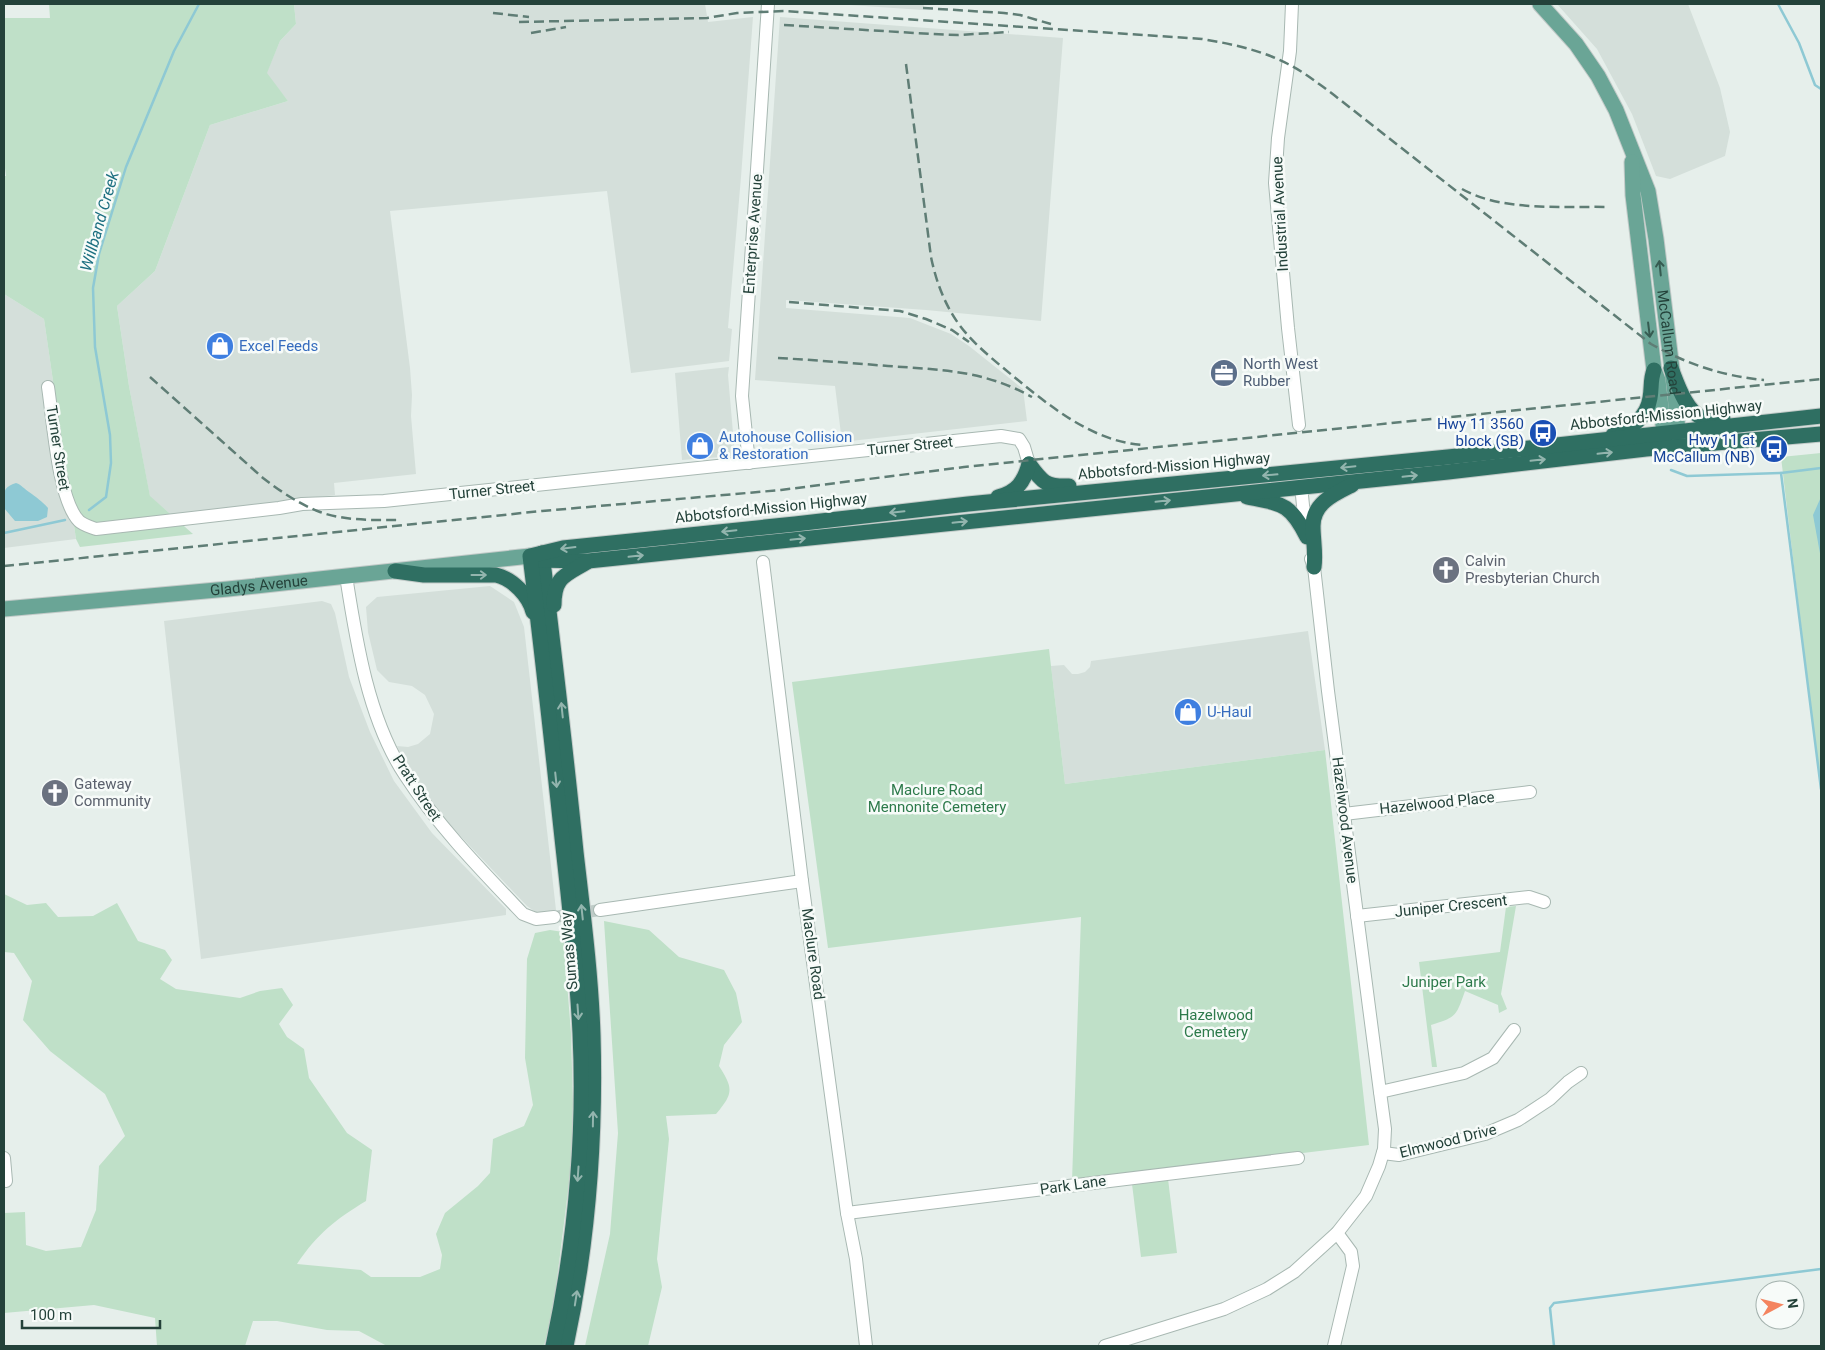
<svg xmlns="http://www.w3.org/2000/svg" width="1825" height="1350" viewBox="0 0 1825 1350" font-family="Roboto,sans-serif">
  <rect width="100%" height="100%" fill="#e6efeb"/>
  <!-- built -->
  <g fill="#d4dfda">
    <path d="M294,4H705L708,22L753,17L741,177L728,328L732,329L729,361L631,373L607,191L390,211L410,368L412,395L411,416L416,474L334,483L335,495L173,516L150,497L129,386L117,306L155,271L210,125L288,101L266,74L280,41L296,24Z"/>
    <path d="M835,4H924L923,10Z"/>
    <path d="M1557,4H1688L1720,88L1730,132L1725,156L1670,179L1656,176L1632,114L1597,49Z"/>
    <path d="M780,17L1063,38L1041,321L926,310L786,300V308L910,318L951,334L969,346L1023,389L1027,421L842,442L835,386L755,380Z"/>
    <path d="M4,294L44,319L76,539L4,548Z"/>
    <path d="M729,367L728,375L735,456L682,460L675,373Z"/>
    <path d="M490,586L514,602L524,627L556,910L537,913L527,906L447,822L409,771L397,746L408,747L418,744L430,734L434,714L425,695L412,686L389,682L377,670L368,632L366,607L377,597Z"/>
    <path d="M322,601L331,604L335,613L349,677L370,732L394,781L432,833L506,909V915L201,959L164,621Z"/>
    <path d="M1308,631L1325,750L1065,784L1051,666L1064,665L1072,674H1078L1085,672L1090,667L1091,661Z"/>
  </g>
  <!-- green -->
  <g fill="#bfe0c8">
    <path d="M49,4H294L296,24L280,41L267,73L288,101L210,125L155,271L117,306L129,386L150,496L193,534L80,547L76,539L44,319L4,294V176H6L4,160V18H50Z"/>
    <path d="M1821,453V795L1781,457Z"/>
    <path d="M1049,649L1065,784L1325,750L1369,1145L1072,1181L1081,917L828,948L792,682Z"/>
    <path d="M4,894L27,905L46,903L58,917L93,916L117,903L138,941L165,950L172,960L160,979L176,989L240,998L260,991L282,988L293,1005L279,1024L287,1037L304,1049L309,1078L347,1133L372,1150L366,1201C336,1219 317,1234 297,1264L361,1270L371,1277H420L440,1269L442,1255L436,1234L445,1213L478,1186L490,1173L493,1139L524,1126L533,1105L525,1058L527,959L535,933L550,930L563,932L571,1033L573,1105L571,1167L553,1311L544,1346H387L359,1331L327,1330L277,1321H253L245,1346H157L155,1318L94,1305L4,1313V1213L25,1212L26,1245L46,1251L81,1247L96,1210L99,1166L125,1136L105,1094L50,1051L23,1020L32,981L14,953L4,952Z"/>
    <path d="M1516,906L1501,994L1507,1009L1499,1013L1498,1005L1465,991C1456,1016 1457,1017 1431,1025L1437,1067H1432L1419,962L1500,952L1506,907Z"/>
    <path d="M604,921L649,930L679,957L724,970L736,993L742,1022L724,1045L719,1066C733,1088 734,1093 716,1114L666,1116L669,1139L657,1259L662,1287L648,1346H585L610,1234L618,1133Z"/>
    <path d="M1168,1179L1177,1253L1141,1257L1132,1184Z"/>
  </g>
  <!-- water -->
  <g fill="#8ec9d4">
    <path d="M16,483C22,485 24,489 29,492C37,498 42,501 48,508L47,517L38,521H15L4,508C4,494 1,488 16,483Z"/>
    <path d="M1821,497V559L1813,515Z"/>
  </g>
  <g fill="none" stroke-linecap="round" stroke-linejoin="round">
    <!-- stream -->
    <g stroke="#8ec9d4" stroke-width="2.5">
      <path d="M1778,4L1799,43L1815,85L1821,89"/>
      <path d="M1671,470L1687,476L1781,473L1821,468"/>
      <path d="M1781,473L1821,789"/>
      <path d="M89,510L106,497L111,463L110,435L95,347L93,288L99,254L126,167L174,51L199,4"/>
      <path d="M4,533L65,520"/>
      <path d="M1554,1346L1550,1308L1554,1303L1821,1269"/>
    </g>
    <!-- minor-tunnel -->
    <path stroke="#bfccc8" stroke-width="12" stroke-dasharray="12 6" stroke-linecap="butt" d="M554,917L600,910"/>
    <defs>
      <g id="minor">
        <path d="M1292,4L1290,51L1278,138L1275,183L1288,328L1299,425"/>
        <path d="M48,387C53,419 58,500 79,521C83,525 91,527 96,529L279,508L302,504L384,501L1001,436L1019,439L1024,447L1029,464"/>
        <path d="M749,463L742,396L768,4"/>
        <path d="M1301,486L1306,534"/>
        <path d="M763,562L802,881L847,1213L856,1259L866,1346"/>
        <path d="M346,576C356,640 368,719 405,775C438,826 481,870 523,914L536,919L554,917"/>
        <path d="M1344,814L1530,792"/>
        <path d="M600,910L802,881"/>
        <path d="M1357,916L1529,897L1544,902"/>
        <path d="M1380,1092L1464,1073L1493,1058L1514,1030"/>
        <path d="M1383,1153L1399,1155L1485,1134L1518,1120L1550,1099L1568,1082L1581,1073"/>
        <path d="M4,1158L6,1181"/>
        <path d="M847,1213L1298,1158"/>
        <path d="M1105,1346L1224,1309L1267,1289L1294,1272L1337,1233L1366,1196L1379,1166L1384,1149L1385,1129L1380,1092L1328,691L1314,567L1311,559"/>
        <path d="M1334,1346L1353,1266L1351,1252L1337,1233"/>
      </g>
      <g id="major">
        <path id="s1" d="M1540,4L1576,44L1598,76L1616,110L1648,191L1656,239L1675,394L1678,432L1675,443"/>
        <path d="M1632,162L1633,195L1654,370L1658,380L1664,434L1670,442"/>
        <path id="s2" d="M4,609L228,589L530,556"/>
      </g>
      <g id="highway">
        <path d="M1671,368C1677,383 1686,412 1703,418C1709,421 1717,420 1723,419"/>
        <path d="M1613,435C1631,429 1647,417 1650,398C1652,388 1650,380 1654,370"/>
        <path d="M1029,464C1042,482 1046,487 1069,486"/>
        <path d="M998,497C1017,492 1024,482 1029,464"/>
        <path d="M1247,497C1282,504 1290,503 1307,537"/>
        <path d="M542,553C554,652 566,752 576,852C583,913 591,974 593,1035C596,1140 588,1244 566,1346"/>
        <path d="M535,560L588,561L1448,472L1646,449L1821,434"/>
        <path d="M1314,567C1316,553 1313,540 1313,526C1313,503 1334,494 1352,485"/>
        <path d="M395,571L424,575H496C513,579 529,596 533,612"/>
        <path d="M554,605C554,576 566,575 587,562"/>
        <path d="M553,1346C575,1243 585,1138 580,1033C577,968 569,902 562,838C552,744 542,650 530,556L563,548L795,524L968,504L1448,457L1821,416"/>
      </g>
    </defs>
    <!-- minor casing -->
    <use href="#minor" stroke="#a8b8b2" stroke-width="14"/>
    <!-- major casing -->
    <use href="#major" stroke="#c2cac8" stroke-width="17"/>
    <!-- highway casing -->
    <use href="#highway" stroke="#c2cac8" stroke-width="17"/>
    <!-- minor -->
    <use href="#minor" stroke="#fff" stroke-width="12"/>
    <!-- major -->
    <use href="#major" stroke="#6aa596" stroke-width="15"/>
    <!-- highway -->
    <use href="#highway" stroke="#2f6f62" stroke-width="15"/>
    <!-- rail -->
    <g stroke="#5f7d75" stroke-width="2.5" stroke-dasharray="10 5" stroke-linecap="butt">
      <path d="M923,8L1004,13L1020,15L1051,24"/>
      <path d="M493,13L529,17"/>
      <path d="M519,22L707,18L737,13L785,11L1202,39C1232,44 1261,50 1288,64C1304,72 1319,84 1334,95L1651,344C1687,364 1722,376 1764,380"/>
      <path d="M784,25L932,34L958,35L1009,32"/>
      <path d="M531,33L566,27"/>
      <path d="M906,64L931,257C936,281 944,303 958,323C973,344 994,360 1013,376C1051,407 1092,441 1142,445"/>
      <path d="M1462,189C1503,212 1563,206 1609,207"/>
      <path d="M789,302L900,311L926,319L952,330L969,342"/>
      <path d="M778,358C814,360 851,363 888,366C942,370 983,370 1032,397"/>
      <path d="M150,377L263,478C280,491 299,504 320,512C345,521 374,520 400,520"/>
      <path d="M4,566L542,511L781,490L964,467L1821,379"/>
    </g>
  </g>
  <!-- one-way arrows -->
  <defs><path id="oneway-shaft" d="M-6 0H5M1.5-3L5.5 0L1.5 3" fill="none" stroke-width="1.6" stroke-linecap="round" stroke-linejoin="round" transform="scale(1.25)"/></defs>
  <g stroke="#365b51">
    <use href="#oneway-shaft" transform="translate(1660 268) rotate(-96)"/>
    <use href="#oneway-shaft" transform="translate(1649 330) rotate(83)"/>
  </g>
  <g stroke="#93b5ae">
    <use href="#oneway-shaft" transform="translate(1605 453) rotate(-6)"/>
    <use href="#oneway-shaft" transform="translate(1538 460) rotate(-6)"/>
    <use href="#oneway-shaft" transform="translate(1348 467) rotate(174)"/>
    <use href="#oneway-shaft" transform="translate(1270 475) rotate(175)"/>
    <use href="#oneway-shaft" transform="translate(1410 476) rotate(-6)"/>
    <use href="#oneway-shaft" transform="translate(1163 501) rotate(-6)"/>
    <use href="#oneway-shaft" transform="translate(897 512) rotate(174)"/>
    <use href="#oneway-shaft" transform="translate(960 522) rotate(-6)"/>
    <use href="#oneway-shaft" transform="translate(729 531) rotate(174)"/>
    <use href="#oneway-shaft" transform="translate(798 539) rotate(-6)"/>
    <use href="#oneway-shaft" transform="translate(568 548) rotate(173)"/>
    <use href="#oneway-shaft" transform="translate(636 556) rotate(-6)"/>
    <use href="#oneway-shaft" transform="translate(479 575)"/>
    <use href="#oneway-shaft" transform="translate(562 710) rotate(-96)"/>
    <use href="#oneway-shaft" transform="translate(556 780) rotate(84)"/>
    <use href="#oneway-shaft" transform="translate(582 912) rotate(-96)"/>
    <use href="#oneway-shaft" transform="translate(578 1012) rotate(86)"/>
    <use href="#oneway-shaft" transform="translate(593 1119) rotate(-89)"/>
    <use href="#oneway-shaft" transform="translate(578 1174) rotate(94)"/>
    <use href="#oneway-shaft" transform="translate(576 1298) rotate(-81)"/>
  </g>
  <!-- icons -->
  <defs>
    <symbol id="shop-disc" viewBox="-11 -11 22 22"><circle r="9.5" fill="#3f7fe0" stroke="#f7fbf9"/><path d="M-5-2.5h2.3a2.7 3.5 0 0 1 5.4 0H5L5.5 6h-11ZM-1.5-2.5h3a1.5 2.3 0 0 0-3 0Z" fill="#fff"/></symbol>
    <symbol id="office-disc" viewBox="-11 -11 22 22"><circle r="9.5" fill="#5c6f8a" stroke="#f7fbf9"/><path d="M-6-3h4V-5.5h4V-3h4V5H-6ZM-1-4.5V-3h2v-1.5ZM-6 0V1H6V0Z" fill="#fff"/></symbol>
    <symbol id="bus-disc" viewBox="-11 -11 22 22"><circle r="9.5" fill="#1a4fb4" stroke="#f7fbf9"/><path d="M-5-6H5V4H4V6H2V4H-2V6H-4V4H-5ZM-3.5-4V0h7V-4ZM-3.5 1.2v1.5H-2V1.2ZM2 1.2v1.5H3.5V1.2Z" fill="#fff"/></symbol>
    <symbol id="church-disc" viewBox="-11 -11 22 22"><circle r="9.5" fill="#6b7280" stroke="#f7fbf9"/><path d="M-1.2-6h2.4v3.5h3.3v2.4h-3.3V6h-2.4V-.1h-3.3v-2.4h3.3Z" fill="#fff"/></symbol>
  </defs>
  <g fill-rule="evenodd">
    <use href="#shop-disc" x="204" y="330" width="32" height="32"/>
    <use href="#office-disc" x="1208" y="357" width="32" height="32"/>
    <use href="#bus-disc" x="1527" y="417" width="32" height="32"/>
    <use href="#shop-disc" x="684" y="430" width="32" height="32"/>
    <use href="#bus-disc" x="1758" y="433" width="32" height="32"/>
    <use href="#church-disc" x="1430" y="554" width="32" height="32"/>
    <use href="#shop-disc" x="1172" y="696" width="32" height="32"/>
    <use href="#church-disc" x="39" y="777" width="32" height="32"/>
  </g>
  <g text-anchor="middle" stroke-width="5" stroke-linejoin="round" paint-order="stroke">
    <!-- street labels -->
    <g font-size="15" fill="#24423a" stroke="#f7fbf9">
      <text transform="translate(1280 214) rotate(-93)" y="5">Industrial Avenue</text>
      <text transform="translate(753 234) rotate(-86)" y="5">Enterprise Avenue</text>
      <text dy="5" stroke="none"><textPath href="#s1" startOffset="371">McCallum Road</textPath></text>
      <text transform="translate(1666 415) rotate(-6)" y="5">Abbotsford-Mission Highway</text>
      <text transform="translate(910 446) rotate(-6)" y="5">Turner Street</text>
      <text transform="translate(58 448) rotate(81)" y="5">Turner Street</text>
      <text transform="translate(1174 466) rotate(-5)" y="5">Abbotsford-Mission Highway</text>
      <text transform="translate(492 490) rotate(-6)" y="5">Turner Street</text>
      <text transform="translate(771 508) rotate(-6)" y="5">Abbotsford-Mission Highway</text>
      <text dy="5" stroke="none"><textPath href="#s2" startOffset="256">Gladys Avenue</textPath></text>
      <text transform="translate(417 788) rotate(57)" y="5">Pratt Street</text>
      <text transform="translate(1437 803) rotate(-6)" y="5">Hazelwood Place</text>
      <text transform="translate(1345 820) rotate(83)" y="5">Hazelwood Avenue</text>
      <text transform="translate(1451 906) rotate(-6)" y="5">Juniper Crescent</text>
      <text transform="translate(569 951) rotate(-95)" y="5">Sumas Way</text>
      <text transform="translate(813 954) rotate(82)" y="5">Maclure Road</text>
      <text transform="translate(1448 1141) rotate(-14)" y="5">Elmwood Drive</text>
      <text transform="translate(1073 1185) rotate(-8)" y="5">Park Lane</text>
    </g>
    <!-- shop labels -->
    <g font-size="15" fill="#366cbe" stroke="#f7fbf9" text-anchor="start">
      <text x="239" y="351">Excel Feeds</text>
      <text x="719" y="442">Autohouse Collision<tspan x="719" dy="17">&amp; Restoration</tspan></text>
      <text x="1207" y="717">U-Haul</text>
    </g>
    <!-- service labels -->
    <g font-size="15" fill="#4e5e75" stroke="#f7fbf9" text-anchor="start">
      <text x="1243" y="369">North West<tspan x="1243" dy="17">Rubber</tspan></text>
    </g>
    <!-- transit labels -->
    <g font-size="15" fill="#164399" stroke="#f7fbf9" text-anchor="end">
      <text x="1524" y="429">Hwy 11 3560<tspan x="1524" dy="17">block (SB)</tspan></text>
      <text x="1755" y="445">Hwy 11 at<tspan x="1755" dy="17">McCallum (NB)</tspan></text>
    </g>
    <!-- worship labels -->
    <g font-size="15" fill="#5b616d" stroke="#f7fbf9" text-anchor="start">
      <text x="1465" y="566">Calvin<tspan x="1465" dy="17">Presbyterian Church</tspan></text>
      <text x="74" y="789">Gateway<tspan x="74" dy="17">Community</tspan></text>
    </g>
    <!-- park labels -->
    <g font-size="15" fill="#2d7a4b" stroke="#f7fbf9">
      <text x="937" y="795">Maclure Road<tspan x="937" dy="17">Mennonite Cemetery</tspan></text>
      <text x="1444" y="987">Juniper Park</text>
      <text x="1216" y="1020">Hazelwood<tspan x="1216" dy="17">Cemetery</tspan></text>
    </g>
    <!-- water labels -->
    <g font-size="16" font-style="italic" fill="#1c6f80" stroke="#f7fbf9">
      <text transform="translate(99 221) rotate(-74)" y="6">Willband Creek</text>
    </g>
  </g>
  <!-- border -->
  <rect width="1825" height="1350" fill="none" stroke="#24423a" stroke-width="10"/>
  <!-- north arrow -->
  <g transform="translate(1780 1305) rotate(83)"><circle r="24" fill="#f7fbf9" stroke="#a3b1ad"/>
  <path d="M0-4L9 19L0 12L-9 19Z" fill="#f4845f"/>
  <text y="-8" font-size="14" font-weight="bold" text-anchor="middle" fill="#24423a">N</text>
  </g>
  <!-- scale -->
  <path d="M22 1320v8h138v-8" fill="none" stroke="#24423a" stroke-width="2.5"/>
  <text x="30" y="1320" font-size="15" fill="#24423a" stroke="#f7fbf9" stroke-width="4" paint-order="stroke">100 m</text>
</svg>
